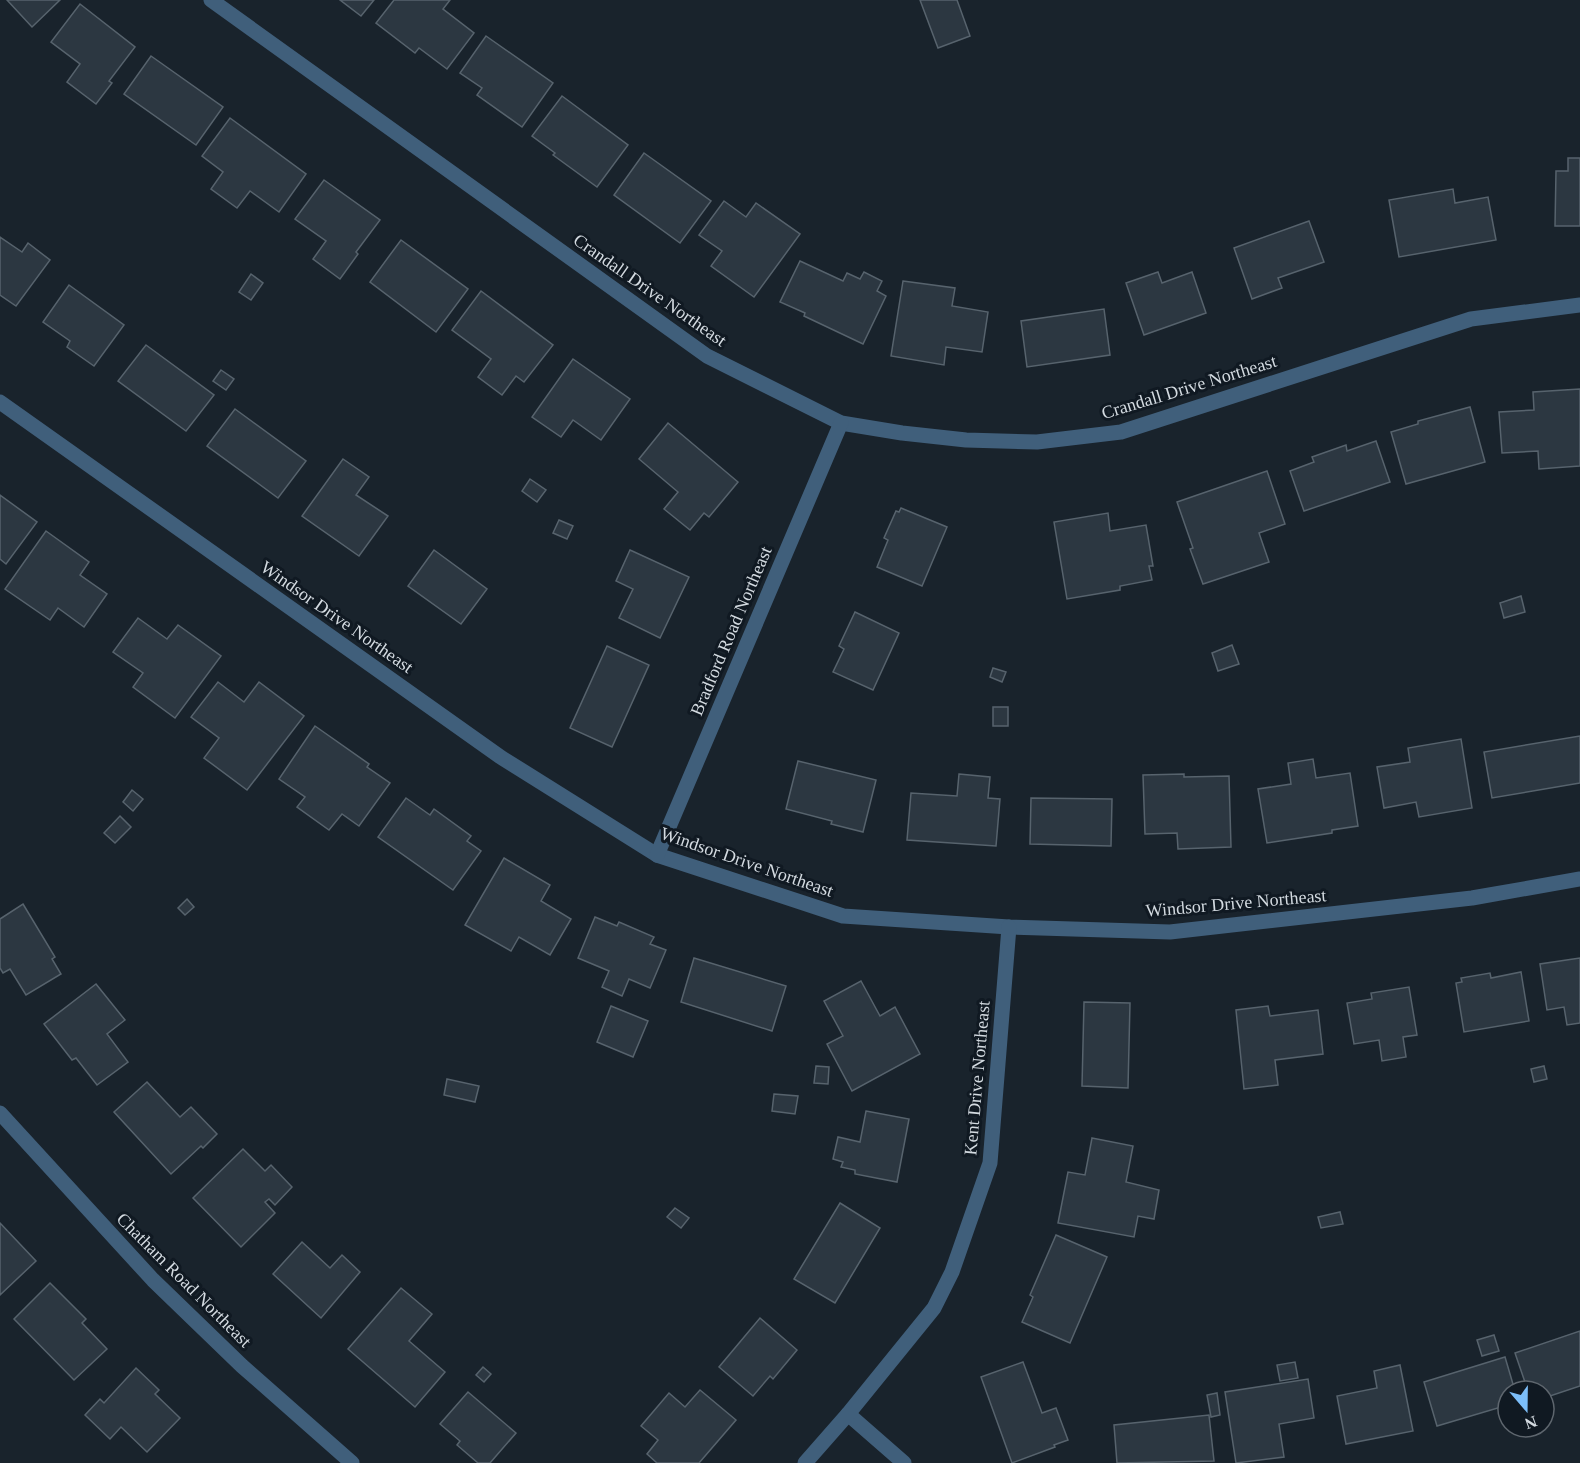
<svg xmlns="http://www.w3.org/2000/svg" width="1580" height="1463" viewBox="0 0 1580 1463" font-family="'Times New Roman',serif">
  <rect width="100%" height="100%" fill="#19232c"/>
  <!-- building -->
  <g fill="#2c3741" stroke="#57636d" stroke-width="1.5">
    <path d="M7,0H60L32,27Z"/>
    <path d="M340,0H374L361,16Z"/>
    <path d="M394,0H450L443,9L474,33L447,69L419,48L415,53L376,23Z"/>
    <path d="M920,0H957L970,36L938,48Z"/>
    <path d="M80,4L135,47L109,81L112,83L96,104L67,82L80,64L51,42Z"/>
    <path d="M486,36L553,83L522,127L477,95L482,88L460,73Z"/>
    <path d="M151,56L223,107L196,145L124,94Z"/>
    <path d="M562,96L628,145L597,187L553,155L555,153L532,136Z"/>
    <path d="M230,118L306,174L279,212L250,191L237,208L211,189L223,172L202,156Z"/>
    <path d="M644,153L711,201L680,243L614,195Z"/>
    <path d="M1568,158H1580V226H1555L1556,171H1568Z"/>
    <path d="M324,180L380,220L356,252L358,254L340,279L313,259L326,241L295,219Z"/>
    <path d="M1453,189L1455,203L1488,197L1496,240L1399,257L1389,200Z"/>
    <path d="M724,201L746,217L756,203L800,234L754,297L711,266L722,251L699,235Z"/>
    <path d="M1309,221L1324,262L1278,278L1282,288L1252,299L1234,248Z"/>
    <path d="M0,237L22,252L28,243L50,260L16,306L0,295Z"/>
    <path d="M401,240L468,289L436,332L370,282Z"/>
    <path d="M800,261L843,281L847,273L860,279L864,272L882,281L877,291L886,296L863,344L804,316L805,313L780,302Z"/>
    <path d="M1158,272L1162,283L1192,272L1206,313L1144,335L1126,283Z"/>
    <path d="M251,274L263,283L251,300L239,292Z"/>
    <path d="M903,281L955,288L952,306L988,312L982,352L946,347L944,365L891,356Z"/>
    <path d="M69,285L124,325L94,366L67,347L70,341L43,322Z"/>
    <path d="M481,291L553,345L524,382L516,376L502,395L478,377L491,359L452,330Z"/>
    <path d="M1104,309L1110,355L1027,367L1021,321Z"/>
    <path d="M146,345L214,395L186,431L118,381Z"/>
    <path d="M573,359L630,399L601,440L573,420L561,437L532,417Z"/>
    <path d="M221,370L234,379L226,390L213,381Z"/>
    <path d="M1580,389V466L1539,469L1538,451L1502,453L1499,412L1534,410L1533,392Z"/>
    <path d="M1470,407L1485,462L1406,484L1391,432L1418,424V421Z"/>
    <path d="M235,409L306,461L278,498L207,446Z"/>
    <path d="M668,423L738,482L709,517L704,513L690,530L664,509L678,492L639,459Z"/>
    <path d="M1376,441L1390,482L1304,511L1290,471L1314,462L1312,457L1346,445L1347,451Z"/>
    <path d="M343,459L369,477L356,495L388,516L359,556L302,516Z"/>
    <path d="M1267,471L1285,524L1259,533L1269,562L1203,584L1190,549L1193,548L1177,502Z"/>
    <path d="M530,479L546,490L537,502L522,491Z"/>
    <path d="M0,495L37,522L6,564L0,559Z"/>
    <path d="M901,508L947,527L922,586L877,567L888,540L884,538L896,511L899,512Z"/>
    <path d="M1108,513L1110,531L1146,525L1153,566H1149L1152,580L1120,586V590L1067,599L1054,522Z"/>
    <path d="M559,520L573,526L567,539L553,533Z"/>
    <path d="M46,531L89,562L80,575L107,594L84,627L58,608L50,620L5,589Z"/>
    <path d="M434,550L487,589L461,624L408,586Z"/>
    <path d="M630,550L689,577L660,638L619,618L633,589L616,581Z"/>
    <path d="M1521,596L1525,612L1504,618L1500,603Z"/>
    <path d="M855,612L899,633L873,690L833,672L844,649L839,646Z"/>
    <path d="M138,618L167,639L178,625L221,656L175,718L133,687L143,673L113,652Z"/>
    <path d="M1232,645L1239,664L1218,671L1212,653Z"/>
    <path d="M607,646L649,665L612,747L570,728Z"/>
    <path d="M993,668L1006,672L1002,682L990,677Z"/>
    <path d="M218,682L244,702L259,682L304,716L247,790L204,758L219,738L191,717Z"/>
    <rect x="993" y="707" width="15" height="19"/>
    <path d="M315,726L369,764L367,767L390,783L359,826L342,814L329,830L297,807L305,797L279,779Z"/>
    <path d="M1580,736V783L1492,798L1484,752Z"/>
    <path d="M1461,739L1472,808L1419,817L1416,802L1384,808L1377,767L1410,762L1408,748Z"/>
    <path d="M1313,759L1316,778L1350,773L1358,826L1332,830V833L1267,843L1258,789L1291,784L1288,763Z"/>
    <path d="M798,761L876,780L863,832L831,824L832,821L786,809Z"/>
    <path d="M959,774L990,777L988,798L1000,799L996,846L907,840L911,793L957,796Z"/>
    <path d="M1184,774V777L1229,776L1231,847L1178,849L1177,833L1145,834L1143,775Z"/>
    <path d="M132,790L143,799L133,811L123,802Z"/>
    <path d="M406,798L430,815L434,809L471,836L467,841L481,851L453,890L378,837Z"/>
    <path d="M1031,798L1112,799L1111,846L1030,844Z"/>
    <path d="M120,816L131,827L115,843L104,833Z"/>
    <path d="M504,858L550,885L541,901L571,919L550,955L519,937L511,951L465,925Z"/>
    <path d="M187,899L194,907L185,915L178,908Z"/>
    <path d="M23,904L55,957L52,959L61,974L26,995L10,969L3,973L0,968V919Z"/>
    <path d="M595,917L617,926L619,922L654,937L650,944L666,950L650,988L629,979L622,996L602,987L609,971L578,958Z"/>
    <path d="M694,958L786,986L772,1031L681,1002Z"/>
    <path d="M1580,958V1023L1567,1025L1564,1007L1547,1010L1540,964Z"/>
    <path d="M1521,972L1529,1021L1464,1032L1456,983L1462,982L1461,978L1490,973L1491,978Z"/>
    <path d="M861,981L880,1016L895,1007L920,1054L852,1091L827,1044L843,1036L824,1001Z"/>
    <path d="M96,984L125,1020L107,1034L128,1062L97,1085L76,1058L72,1060L44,1024Z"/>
    <path d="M1409,987L1417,1035L1403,1037L1406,1057L1382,1061L1379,1040L1354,1044L1347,1003L1372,999L1371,993Z"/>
    <path d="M1084,1002L1130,1003L1128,1088L1082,1086Z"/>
    <path d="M611,1006L648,1021L633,1057L597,1042Z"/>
    <path d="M1268,1006L1270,1016L1318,1010L1323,1054L1275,1060L1278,1085L1244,1089L1236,1010Z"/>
    <path d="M816,1066L829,1067L828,1084L814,1083Z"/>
    <path d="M1544,1066L1547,1079L1534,1082L1531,1069Z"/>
    <path d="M447,1079L479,1086L475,1102L444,1095Z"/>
    <path d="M147,1082L180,1117L191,1107L217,1134L203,1148L201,1146L171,1174L114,1112Z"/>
    <path d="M774,1094L798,1096L795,1114L772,1111Z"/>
    <path d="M866,1111L909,1119L897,1182L855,1174V1170L841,1167L843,1162L833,1159L838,1137L860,1142Z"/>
    <path d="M1092,1138L1133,1146L1126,1182L1159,1190L1154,1219L1138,1216L1134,1237L1058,1223L1068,1172L1085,1175Z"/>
    <path d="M243,1149L265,1171L271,1165L292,1187L275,1205L269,1199L265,1202L275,1213L241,1247L193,1198Z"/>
    <path d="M840,1203L880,1228L835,1303L794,1279Z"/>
    <path d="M675,1208L689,1218L681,1228L667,1217Z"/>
    <path d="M1340,1212L1343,1224L1321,1228L1318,1217Z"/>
    <path d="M0,1223L36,1261L0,1295Z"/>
    <path d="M1056,1235L1107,1257L1070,1343L1022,1322L1033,1297L1030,1295Z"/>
    <path d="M302,1242L330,1268L342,1255L360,1272L321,1318L273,1274Z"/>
    <path d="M50,1283L86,1319L82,1323L107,1349L74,1380L14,1319Z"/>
    <path d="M401,1288L432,1314L409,1341L445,1372L415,1407L348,1349Z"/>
    <path d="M760,1318L797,1350L773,1379L770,1376L753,1396L719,1367Z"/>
    <path d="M1580,1331V1386L1544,1398V1391H1528L1515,1353Z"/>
    <path d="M1494,1335L1499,1351L1482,1356L1477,1340Z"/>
    <path d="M1505,1357L1515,1391H1508V1405L1437,1426L1424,1382Z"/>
    <path d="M1023,1362L1042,1413L1056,1408L1068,1440L1054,1445L1055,1447L1012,1463L981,1377Z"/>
    <path d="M1295,1362L1298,1378L1280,1381L1277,1365Z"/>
    <path d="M1400,1365L1413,1431L1346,1444L1337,1396L1377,1388L1374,1371Z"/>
    <path d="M483,1367L491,1374L484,1382L476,1375Z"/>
    <path d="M136,1368L159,1390L155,1394L180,1418L147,1452L121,1427L110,1439L85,1415L100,1399L104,1403Z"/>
    <path d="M1308,1379L1314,1418L1279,1424L1284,1457L1236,1463L1225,1392Z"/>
    <path d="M700,1390L736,1420L699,1463H657L647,1454L658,1440L641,1426L669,1393L685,1407Z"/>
    <path d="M468,1392L516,1433L490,1463H478L457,1445L460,1441L440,1424Z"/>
    <path d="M1217,1393L1220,1415L1211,1417L1207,1395Z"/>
    <path d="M1209,1415L1214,1461L1117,1463L1114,1425Z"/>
  </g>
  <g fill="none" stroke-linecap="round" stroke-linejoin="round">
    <!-- street -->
    <g stroke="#405f7b" stroke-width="15">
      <path d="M211,0L707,356L841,423L902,433L966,440L1037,442L1121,432L1471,319L1580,305"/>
      <path d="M0,402L502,758L657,855L843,916L1009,927L1170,932L1472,898L1580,879"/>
      <path d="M657,855L841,423"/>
      <path d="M0,1113L153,1280L242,1366L352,1463"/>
      <path d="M848,1414L904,1463"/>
      <path d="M805,1463L848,1414L934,1308L952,1272L990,1163L1009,927"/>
    </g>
  </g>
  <g text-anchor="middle" stroke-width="6" stroke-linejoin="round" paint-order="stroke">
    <!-- street labels -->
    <g font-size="18" fill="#d3dae0" stroke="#101922">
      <text transform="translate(650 290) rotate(35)" y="6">Crandall Drive Northeast</text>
      <text transform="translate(1189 387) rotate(-17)" y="6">Crandall Drive Northeast</text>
      <text transform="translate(337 617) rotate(35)" y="6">Windsor Drive Northeast</text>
      <text transform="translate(731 631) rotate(-67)" y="6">Bradford Road Northeast</text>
      <text transform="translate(747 862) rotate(19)" y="6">Windsor Drive Northeast</text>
      <text transform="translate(1236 903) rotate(-5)" y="6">Windsor Drive Northeast</text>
      <text transform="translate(977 1078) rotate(-85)" y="6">Kent Drive Northeast</text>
      <text transform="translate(184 1280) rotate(45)" y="6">Chatham Road Northeast</text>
    </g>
  </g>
  <!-- north arrow -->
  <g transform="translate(1526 1409) rotate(160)"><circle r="28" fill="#101922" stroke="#5e666e" stroke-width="1.5"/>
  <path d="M0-4.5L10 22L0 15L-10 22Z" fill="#7cbef9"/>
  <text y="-9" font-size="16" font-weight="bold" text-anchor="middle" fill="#d3dae0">N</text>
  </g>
</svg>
